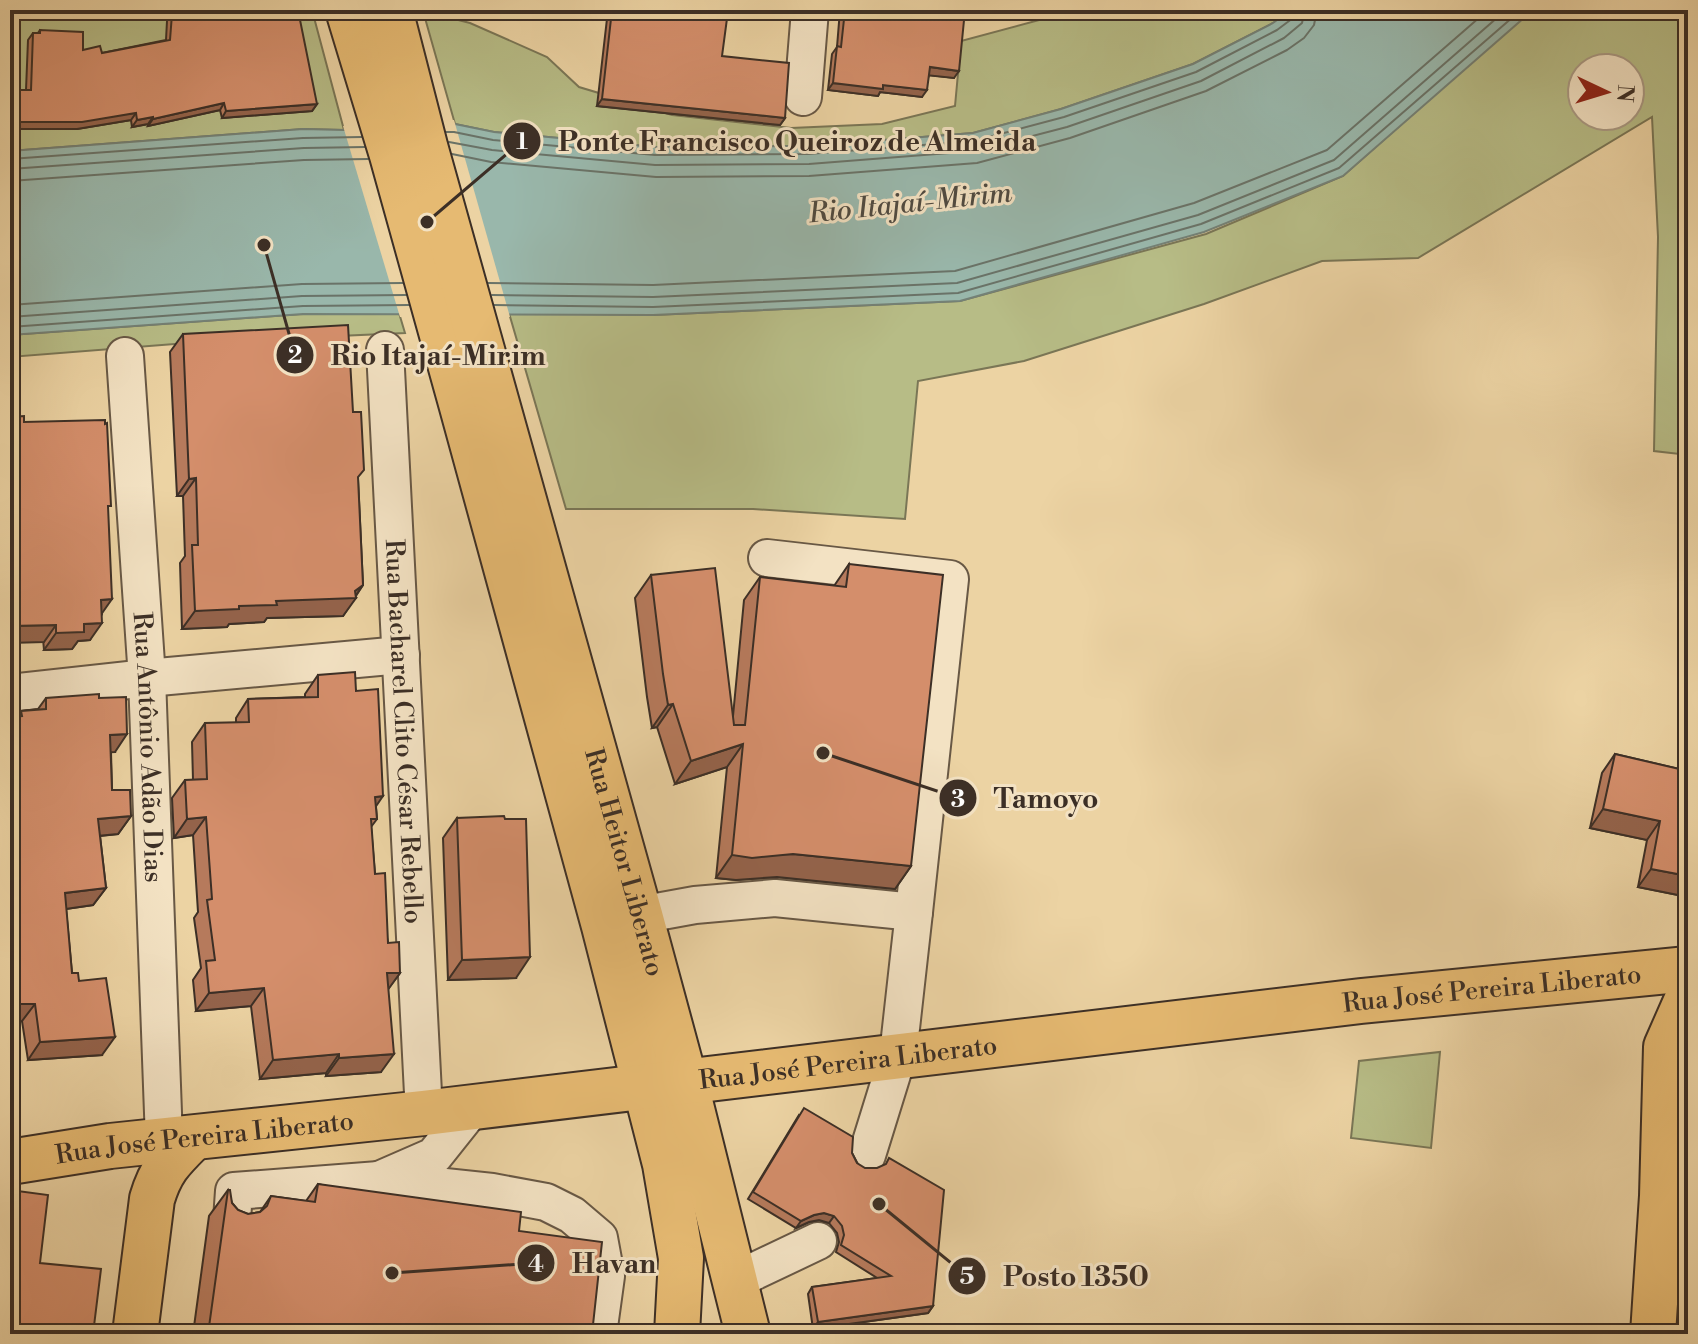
<svg xmlns="http://www.w3.org/2000/svg" width="1698" height="1344" viewBox="0 0 1698 1344" font-family="'Libre Bodoni',serif">
  <rect width="100%" height="100%" fill="#ecd3a3"/>
  <filter id="stains"><feTurbulence type="fractalNoise" baseFrequency=".0025" numOctaves="4"/><feColorMatrix values="0 0 0 0 .2 0 0 0 0 .09 0 0 0 0 .02 0 0 0 .5 -.17"/></filter>
  <radialGradient id="worn" r=".72"><stop offset=".6" stop-color="#630" stop-opacity="0"/><stop offset="1" stop-color="#630" stop-opacity=".3"/></radialGradient>
  <!-- green -->
  <g fill="#b7bc86" stroke="#7a7656" stroke-width="2" fill-rule="evenodd">
    <path d="M10,10H312L344,130L303,129L10,151Z"/>
    <path d="M1097,10H1291L1273,23L1193,64L1061,109L973,133L808,146L655,147L494,132L455,124L423,11L470,23L547,57L579,87L672,115L791,128L882,124L955,106L961,41L1054,16Z"/>
    <path d="M1530,10H1688V455L1654,451L1658,237L1652,117L1418,258L1322,261L1204,304L1024,361L918,381L905,519L753,509H566L509,313L653,315L960,301L1206,234L1343,176ZM1582,68H1630V116H1582Z"/>
    <path d="M399,313L405,333L200,342L10,357V335L303,314Z"/>
    <path d="M1440,1052L1431,1148L1351,1138L1359,1061Z"/>
  </g>
  <!-- water -->
  <path fill="#99b7ab" stroke="#748176" stroke-width="2" d="M1291,10H1533L1343,176L1204,232L960,301L653,315L303,314L10,335V151L303,129L344,130L455,124L494,132L655,147L808,146L973,133L1061,109L1193,64L1273,23Z"/>
  <!-- pier -->
  <path fill="#ecd3a3" d="M454,120L510,317H400L343,126Z"/>
  <g fill="none" stroke-linecap="round" stroke-linejoin="round">
    <!-- shore -->
    <g stroke="#6a7368" stroke-width="2">
      <path d="M446,132H454L493,140L655,155L808,154L974,141L1064,117L1196,72L1277,30L1293,18L1295,10"/>
      <path d="M449,142L492,150L655,165L809,164L975,151L1067,127L1201,81L1284,38L1302,23L1305,10"/>
      <path d="M452,154L491,162L656,177L809,176L977,163L1070,138L1206,91L1287,50L1304,38L1314,25L1317,10"/>
      <path d="M10,159L303,138L362,137"/>
      <path d="M10,169L304,148L365,147"/>
      <path d="M10,181L304,160L368,159"/>
      <path d="M488,283L653,285L955,271L1194,203L1327,150L1488,10"/>
      <path d="M492,295L653,297L957,283L1198,215L1334,160L1506,10"/>
      <path d="M10,305L302,284L403,283"/>
      <path d="M494,305L653,307L958,293L1201,224L1339,168L1521,10"/>
      <path d="M10,317L302,296L406,295"/>
      <path d="M10,327L303,306L409,305"/>
    </g>
    <defs>
      <g id="minor">
        <path d="M803,97L810,10"/>
        <path id="s1" d="M385,350L424,1113"/>
        <path id="s2" d="M125,356L147,678L164,1140"/>
        <path d="M767,558L950,579L914,912"/>
        <path d="M10,693L147,678L401,655"/>
        <path d="M640,915L695,905L775,898L914,912L898,1055L867,1155"/>
        <path d="M379,1180L434,1156L473,1107"/>
        <path d="M232,1220L234,1191L379,1180L492,1192L546,1202L572,1215L599,1238L606,1276L598,1334"/>
        <path d="M734,1281L818,1241"/>
      </g>
      <g id="major">
        <path d="M348,10L392,155L461,403L604,926L665,1164L681,1258L677,1334"/>
        <path id="s3" d="M390,10L425,146L640,915L685,1081L748,1334"/>
        <path id="s4" d="M10,1162L110,1146L424,1113L1361,1001L1688,969"/>
        <path d="M135,1334L152,1199C161,1169 171,1160 193,1138"/>
        <path d="M1653,1334L1662,1196L1666,1047L1688,997"/>
      </g>
    </defs>
    <!-- minor casing -->
    <use href="#minor" stroke="#685845" stroke-width="40"/>
    <!-- major casing -->
    <use href="#major" stroke="#3c2f26" stroke-width="48"/>
    <!-- minor -->
    <use href="#minor" stroke="#f3e2c3" stroke-width="36"/>
    <!-- major -->
    <use href="#major" stroke="#e6ba72" stroke-width="44"/>
  </g>
  <!-- wall -->
  <g fill="#b67a5c" stroke="#3c2f26" stroke-width="2">
    <path d="M175,10L317,104L312,111L222,118L220,110L148,126V124L132,127L131,120L77,129H10V90H26L28,40L33,33H38L40,30L83,50L102,53L166,40L167,21Z"/>
    <path d="M608,10H722V56L785,118L780,125L597,106Z"/>
    <path d="M840,10H965L954,78L929,75L922,97L880,92L878,96L828,90L832,54L837,47Z"/>
    <path d="M183,334L353,412L358,479L363,585L343,616L267,618L264,622L229,624L227,627L182,629L180,563L185,556L183,496H177L170,352Z"/>
    <path d="M24,422L108,510L102,614L90,640L78,641L72,649L44,650Z"/>
    <path d="M849,564L911,866L895,889L777,877L736,880L716,878L727,767L675,784L657,727L652,728L647,697L635,598L651,575L733,716L744,600L760,577L834,586Z"/>
    <path d="M318,675L356,691L376,807L377,819L371,827L375,874L388,943L400,973L388,989L381,1072L326,1076V1073L260,1079L251,1006L196,1011L193,980L201,968L194,918L198,912L193,835L174,838L172,798L185,780H193L192,742L205,723H236V718L248,699L305,697V694Z"/>
    <path d="M46,698H99L115,752H111L112,790L131,816L118,834L100,836L106,888L93,905L66,909L72,973L79,981L102,1055L28,1060L22,1021L10,1022V717H17L21,711L38,709Z"/>
    <path d="M1615,754L1688,771V897L1638,887L1647,840L1590,828L1602,773Z"/>
    <path d="M457,818L516,978L448,980L443,838Z"/>
    <path d="M799,1115L852,1153L933,1306L928,1313L813,1329L808,1294L812,1287L877,1278L836,1252L839,1242L837,1233L829,1223L819,1220L809,1222L796,1228L748,1199Z"/>
    <path d="M318,1184L519,1231L592,1334H193L209,1216L228,1190L232,1203L238,1210L248,1214L260,1212L271,1196L306,1201Z"/>
  </g>
  <!-- shaded-wall -->
  <g fill="#94634b" stroke="#3c2f26" stroke-width="2">
    <path d="M930,67L959,71L954,78L925,75Z"/>
    <path d="M833,83L883,85L927,90L922,97L880,92L878,96L828,90Z"/>
    <path d="M602,99L785,118L780,125L597,106Z"/>
    <path d="M224,103L220,110L148,126L153,119Z"/>
    <path d="M317,104L312,111L222,118L226,111Z"/>
    <path d="M136,113L131,120L77,129H10V122Z"/>
    <path d="M153,117L148,124L132,127L137,120Z"/>
    <path d="M196,478L183,496H177L189,479Z"/>
    <path d="M363,585L354,598H356L343,616L267,618L264,622L229,624L227,627L182,629L195,611L355,591Z"/>
    <path d="M112,599L100,616L101,600Z"/>
    <path d="M102,623L90,640L78,641L72,649L44,650L56,633L84,624Z"/>
    <path d="M56,625L44,642L10,643V626Z"/>
    <path d="M673,704L657,727L652,728L668,705Z"/>
    <path d="M127,734L115,752L97,753L110,735Z"/>
    <path d="M743,744L727,767L675,784L691,761Z"/>
    <path d="M383,796L370,815L375,797Z"/>
    <path d="M1603,809L1660,821L1647,840L1590,828Z"/>
    <path d="M131,816L118,834L86,837L98,819Z"/>
    <path d="M206,817L193,835L174,838L187,819Z"/>
    <path d="M793,854L911,866L895,889L777,877L736,880L716,878L732,855Z"/>
    <path d="M1651,869L1688,876V897L1638,887Z"/>
    <path d="M106,888L93,905L52,911L65,893Z"/>
    <path d="M530,957L516,978L448,980L462,960Z"/>
    <path d="M387,973H400L387,991Z"/>
    <path d="M264,988L251,1006L196,1011L209,993Z"/>
    <path d="M10,1004H35L22,1021L10,1022Z"/>
    <path d="M115,1037L102,1055L28,1060L40,1042Z"/>
    <path d="M339,1054L326,1073L260,1079L273,1060Z"/>
    <path d="M394,1054L381,1072L326,1076L339,1058Z"/>
    <path d="M824,1213L834,1216L829,1223L819,1220L809,1222L796,1228L801,1221L814,1215Z"/>
    <path d="M933,1306L928,1313L813,1329L818,1322Z"/>
  </g>
  <!-- building -->
  <g fill="#d48e6b" stroke="#3c2f26" stroke-width="2">
    <path d="M175,10H298L317,104L226,111L224,103L153,119V117L137,120L136,113L82,122H10V90H31L33,33H40V30L83,32V50L100,46L102,53L170,40L172,14Z"/>
    <path d="M612,10L728,11L722,56L789,63L785,118L602,99Z"/>
    <path d="M845,10H965L959,71L930,67L927,90L883,85V89L833,83L837,46L841,47Z"/>
    <path d="M348,325L353,412H361L364,470L358,477L363,585L355,591L356,598L276,601L277,605L239,606V609L195,611L192,545H198L196,478L189,479L183,334Z"/>
    <path d="M24,416V422L105,420V424L107,423L111,506H108L112,599L101,600L102,623L84,624V632L56,633V625L10,626V417Z"/>
    <path d="M849,564L943,575L911,866L793,854L752,858L732,855L743,744L691,761L673,704L668,705L663,674L651,575L715,568L734,725H745L760,577L846,587Z"/>
    <path d="M355,672L356,691L378,689L383,796L375,797L377,819H371L375,874L385,873L388,943L399,942L400,973H387L394,1054L339,1058V1054L273,1060L264,988L209,993L206,961L215,960L207,900L212,899L206,817L187,819L185,780L207,779L205,723L249,722L248,699L318,697V675Z"/>
    <path d="M99,694V698L126,697L127,734L110,735L112,790H130L131,816L98,819L106,888L65,893L72,973H78L79,981L106,978L115,1037L40,1042L35,1004H10V908L15,907L10,827V717L22,716L21,711L46,709V698Z"/>
    <path d="M1615,754L1688,771V876L1651,869L1660,821L1603,809Z"/>
    <path d="M504,816L505,819H526L530,957L462,960L457,818Z"/>
    <path d="M804,1108L853,1137L852,1153L857,1163L865,1168H877L886,1164L889,1158L944,1190L933,1306L818,1322L812,1287L891,1276L841,1245L844,1235L842,1226L834,1216L824,1213L814,1215L801,1221L753,1192Z"/>
    <path d="M318,1184L521,1212L519,1231L602,1242L592,1334H208L228,1190H230L232,1203L238,1210L248,1214L260,1212L267,1206L271,1196L315,1202Z"/>
    <path d="M10,1190L48,1195L40,1263L101,1269L93,1334H10Z"/>
  </g>
  <g text-anchor="middle" stroke-width="6" stroke-linejoin="round" paint-order="stroke">
    <!-- street labels -->
    <g font-size="26" fill="#3c2f26" stroke="#f3e2c3">
      <text dy="9" stroke="none"><textPath href="#s1" startOffset="382">Rua Bacharel Clito César Rebello</textPath></text>
      <text dy="9" stroke="none"><textPath href="#s2" startOffset="392">Rua Antônio Adão Dias</textPath></text>
      <text dy="9" stroke="none"><textPath href="#s3" startOffset="884">Rua Heitor Liberato</textPath></text>
      <text dy="9" stroke="none"><textPath href="#s4" startOffset="1492">Rua José Pereira Liberato</textPath></text>
      <text dy="9" stroke="none"><textPath href="#s4" startOffset="844">Rua José Pereira Liberato</textPath></text>
      <text dy="9" stroke="none"><textPath href="#s4" startOffset="196">Rua José Pereira Liberato</textPath></text>
    </g>
    <!-- water labels -->
    <g font-size="28" font-style="italic" fill="#4f4a41" stroke="#f3e2c3">
      <text transform="translate(910 202) rotate(-6)" y="10">Rio Itajaí-Mirim</text>
    </g>
  </g>
  <!-- callouts -->
  <path fill="none" stroke="#3c2f26" stroke-width="3" d="M427 222L522 141M264 245L295 355M823 753L958 798M392 1273L536 1263M879 1204L967 1276"/>
  <g fill="#3c2f26" stroke="#f3e2c3" stroke-width="3">
    <circle cx="427" cy="222" r="8"/>
    <circle cx="264" cy="245" r="8"/>
    <circle cx="823" cy="753" r="8"/>
    <circle cx="392" cy="1273" r="8"/>
    <circle cx="879" cy="1204" r="8"/>
    <circle cx="522" cy="141" r="20"/>
    <circle cx="295" cy="355" r="20"/>
    <circle cx="958" cy="798" r="20"/>
    <circle cx="536" cy="1263" r="20"/>
    <circle cx="967" cy="1276" r="20"/>
  </g>
  <g font-size="24" text-anchor="middle" font-weight="bold" fill="#fff">
    <text x="522" y="149">1</text>
    <text x="295" y="363">2</text>
    <text x="958" y="807">3</text>
    <text x="536" y="1272">4</text>
    <text x="967" y="1284">5</text>
  </g>
  <g font-size="28" text-anchor="middle" font-weight="bold" fill="#3c2f26" stroke="#f3e2c3" stroke-width="6" stroke-linejoin="round" paint-order="stroke">
    <text x="797" y="151">Ponte Francisco Queiroz de Almeida</text>
    <text x="438" y="365">Rio Itajaí-Mirim</text>
    <text x="1046" y="808">Tamoyo</text>
    <text x="614" y="1273">Havan</text>
    <text x="1076" y="1286">Posto 1350</text>
  </g>
  <!-- margin -->
  <rect width="1698" height="1344" fill="none" stroke="#ecd3a3" stroke-width="40"/>
  <rect x="12" y="12" width="1674" height="1320" fill="none" stroke="#3c2f26" stroke-width="4"/>
  <rect x="20" y="20" width="1658" height="1304" fill="none" stroke="#3c2f26" stroke-width="2"/>
  <!-- north arrow -->
  <g transform="translate(1606 92) rotate(94)"><circle r="38" fill="#f3e2c3" stroke="#aa9a84" stroke-width="2"/>
  <path d="M0-6L14 30L0 20L-14 30Z" fill="#8f2418"/>
  <text y="-12" font-size="22" font-weight="bold" text-anchor="middle" fill="#3c2f26">N</text>
  </g>
  <rect width="100%" height="100%" filter="url(#stains)"/>
  <rect width="100%" height="100%" fill="url(#worn)"/>
</svg>
